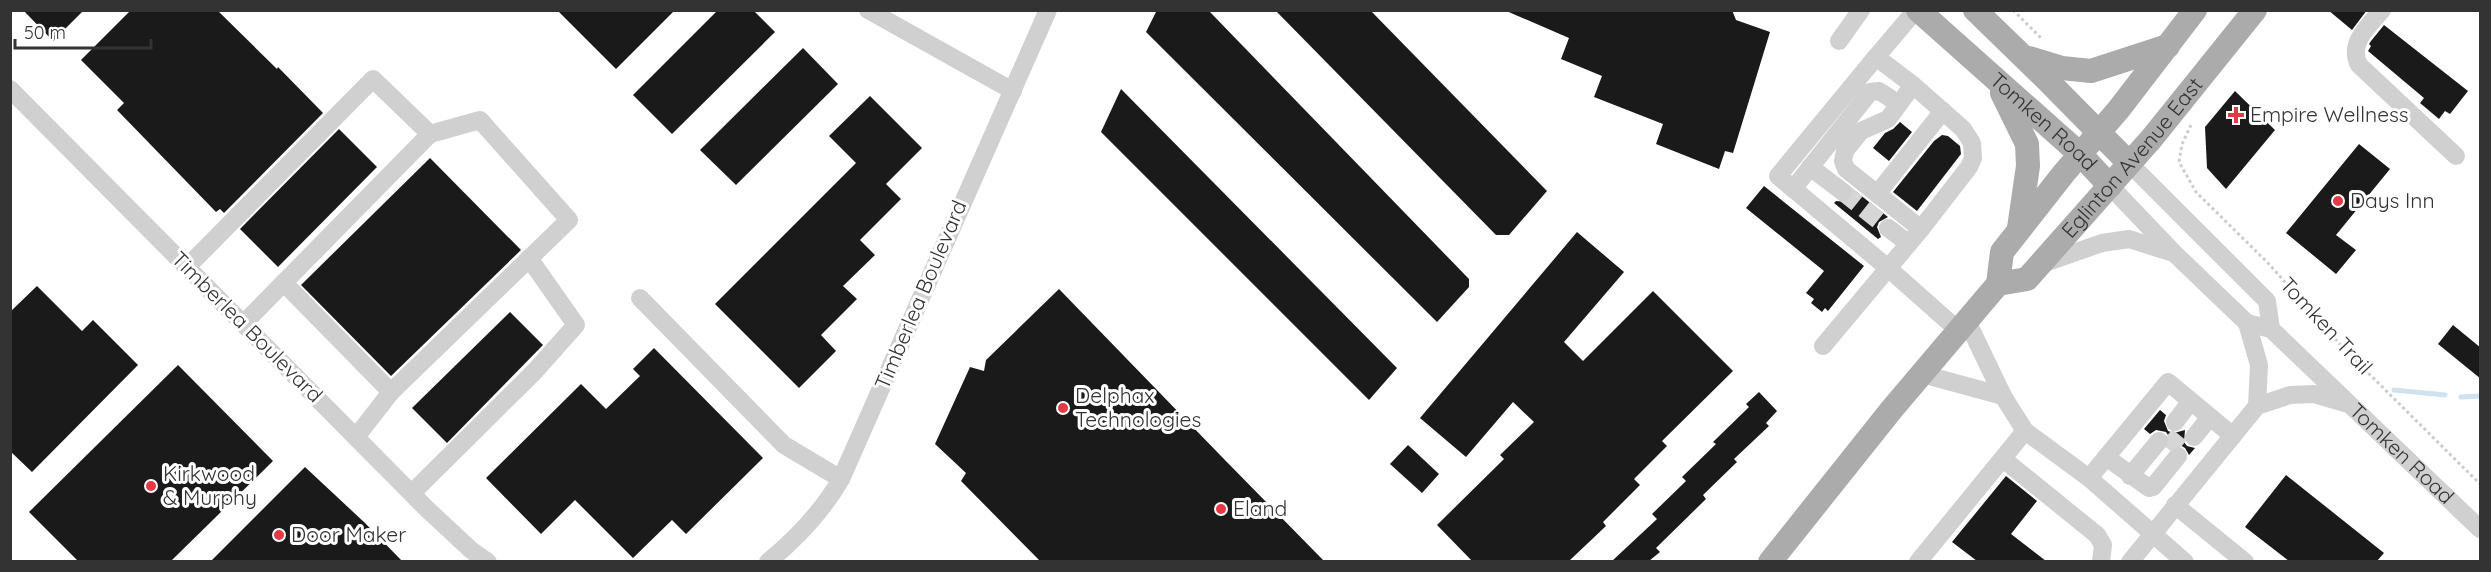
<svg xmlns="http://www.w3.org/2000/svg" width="2491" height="572" viewBox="0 0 2491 572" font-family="Quicksand,sans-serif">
  <rect width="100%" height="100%" fill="#fff"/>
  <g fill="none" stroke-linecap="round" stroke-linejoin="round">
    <!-- stream -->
    <g stroke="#cfe2ee" stroke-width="5">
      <path d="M2394,390L2445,395"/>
      <path d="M2461,397L2480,396"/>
    </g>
  </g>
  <!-- building -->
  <g fill="#1a1a1a">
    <path d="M23,10H84L53,41Z"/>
    <path d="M131,10H217L277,69L278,67L323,113L224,213L220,209L216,212L117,110L124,103L81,60Z"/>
    <path d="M557,10H675L616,69Z"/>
    <path d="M718,10H753L775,32L672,134L633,95Z"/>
    <path d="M1157,10H1208L1469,279V287L1437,322L1146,32Z"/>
    <path d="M1275,10H1370L1547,191L1509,235H1496Z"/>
    <path d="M1504,10H1732L1736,20L1770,32L1733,153L1725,151L1719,169L1656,144L1663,124L1594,97L1602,76L1561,59L1569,38Z"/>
    <path d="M2328,10H2367L2352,30Z"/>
    <path d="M2384,25L2468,91L2450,114L2445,111L2439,119L2420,103L2424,98L2368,51L2371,46L2369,44L2371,41Z"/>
    <path d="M803,48L838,84L736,185L700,150Z"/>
    <path d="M1121,89L1397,368L1369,400L1101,132Z"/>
    <path d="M2235,91L2275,130L2226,189L2207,168L2205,127Z"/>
    <path d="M870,96L922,148L886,184L901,199L860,240L875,255L843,286L857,299L821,335L836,351L799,388L715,304L856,163L829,136Z"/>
    <path d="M1900,122L1912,132L1889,161L1873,148L1885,133L1893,129Z"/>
    <path d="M339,129L377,167L278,267L240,229Z"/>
    <path d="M1942,135L1948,136L1960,146L1961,154L1917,211L1893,192L1934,141Z"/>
    <path d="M2359,144L2390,169L2336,235L2356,250L2336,274L2286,233Z"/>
    <path d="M430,158L521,250L391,376L301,285Z"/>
    <path d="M1764,186L1864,266L1828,311L1825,308L1822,312L1811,303L1814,299L1806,293L1824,271L1746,208Z"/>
    <path d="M1854,190L1888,217L1879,222L1877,227L1881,237L1878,239L1834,203L1836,201L1848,202L1852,198Z"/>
    <path d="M1577,232L1624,272L1564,342L1583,361L1653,291L1733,371L1662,441L1667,446L1634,479L1640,485L1603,522L1606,526L1569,561H1472L1437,525L1504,459L1500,455L1534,422L1513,402L1466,457L1420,418Z"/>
    <path d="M37,286L82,331L93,320L138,365L32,472L10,451V312Z"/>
    <path d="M1059,289L1221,456L1324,561H1040L961,481L966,473L935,444L970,367L984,371L986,360Z"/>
    <path d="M510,312L543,345L447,443L412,408Z"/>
    <path d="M2453,325L2481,348V379L2438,344Z"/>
    <path d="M654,348L763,458L686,534L672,520L633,558L575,500L541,534L486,478L581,384L606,409L640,376L633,369Z"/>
    <path d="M178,365L273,461L171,561H78L29,512Z"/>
    <path d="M1759,392L1777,411L1766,423L1769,426L1734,459L1737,462L1703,495L1706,499L1656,548L1660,552L1649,561H1612L1657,519L1652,514L1686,481L1682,477L1716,444L1713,442L1749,407L1746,404Z"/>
    <path d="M2160,410L2166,415L2164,421L2168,431L2174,433L2185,430L2184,442L2187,446L2195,448L2189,455L2185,448L2180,445L2168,448L2170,438L2166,432L2156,430L2150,434L2144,429Z"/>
    <path d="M1408,445L1439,474L1422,493L1390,464Z"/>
    <path d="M305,467L365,523L402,561H211Z"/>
    <path d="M2286,475L2384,553L2377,561H2289L2245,527Z"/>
    <path d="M2006,476L2037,501L2011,534L2046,561H1977L1952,542Z"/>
  </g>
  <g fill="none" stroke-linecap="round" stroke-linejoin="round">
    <!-- minor-tunnel -->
    <g stroke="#d6d6d6" stroke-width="18" stroke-dasharray="18 9" stroke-linecap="butt">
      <path d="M1843,192L1888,228"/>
      <path d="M2168,449L2184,429"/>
    </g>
    <!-- path -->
    <g stroke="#cdcdcd" stroke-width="3" stroke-dasharray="3 3" stroke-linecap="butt">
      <path d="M2013,10L2042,39"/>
      <path d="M2191,125L2182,144L2179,162L2196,192L2269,264L2344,349L2480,484"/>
    </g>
    <!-- minor -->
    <g stroke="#d0d0d0" stroke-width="18">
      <path d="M868,10L1013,91"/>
      <path d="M2382,10C2368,27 2348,43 2359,65L2456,156"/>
      <path d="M1839,41L1861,10"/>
      <path d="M1876,57L1778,176L1888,268L1959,331"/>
      <path d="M1913,85L1888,119L1861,131L1845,151L1843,161L1846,169L1921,229"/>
      <path d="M10,89L428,510L471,550L488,562"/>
      <path d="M2129,163L2267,301L2271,329"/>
      <path d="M1810,167L1843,192"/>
      <path id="s1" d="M2110,186L2174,253L2247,323L2271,329L2480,529"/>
      <path d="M1793,189L1870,92L1879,91L1899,104"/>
      <path d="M1877,194L1943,111"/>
      <path d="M1888,228L1908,243"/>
      <path d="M2039,265L2102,243L2129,239L2170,252"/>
      <path d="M188,266L373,79L430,134L244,323"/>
      <path d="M284,283L391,392L356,437"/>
      <path d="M640,298L784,445L841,479"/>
      <path d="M1967,321L2003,396L2025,431L2089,478L2185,562"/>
      <path d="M2247,323L2259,365L2257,406"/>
      <path d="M1823,346L1921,229L1969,167L1973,158L1972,143L1963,129L1913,85L1876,57L1916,10"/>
      <path d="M1922,374L2003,396"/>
      <path d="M391,392L569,220L480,120L430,134"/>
      <path d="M2175,422L2191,401"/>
      <path d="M2194,437L2210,417"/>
      <path d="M2106,457L2149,488L2153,487L2178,456"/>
      <path d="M2003,459L2097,535L2103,545L2101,562"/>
      <path d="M2130,476L2159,441"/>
      <path d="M2089,478L2168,382L2233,436"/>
      <path d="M412,493L535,371L576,325L529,258"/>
      <path d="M2175,505L2245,562"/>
      <path d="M768,562C797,538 822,512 841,479L1048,10"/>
      <path d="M1918,562L2025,431"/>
      <path d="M2130,562L2257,406L2290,395L2314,394L2345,403"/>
    </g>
    <!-- major -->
    <g stroke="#ababab" stroke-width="24">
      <path id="s2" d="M1918,10L2081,155L2110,186"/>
      <path d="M1975,10L2045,78L2129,163"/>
      <path d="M2029,58L2062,68L2091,71L2168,46"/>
      <path d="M2002,93L2027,144L2028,166L2019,228"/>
      <path id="s3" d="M1998,284L2027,279L2152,138L2255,10"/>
      <path d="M1770,562L1892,409L1998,284L2002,252L2064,173L2119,109L2195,10"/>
    </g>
  </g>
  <!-- markers -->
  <g fill="#e63946" stroke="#fff" stroke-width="2">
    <path d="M2233 106h6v6h6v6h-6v6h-6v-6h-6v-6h6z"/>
    <circle cx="2338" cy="201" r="6"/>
    <circle cx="1063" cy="408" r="6"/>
    <circle cx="151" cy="486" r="6"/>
    <circle cx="1221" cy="509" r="6"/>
    <circle cx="279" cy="535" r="6"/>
  </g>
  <g text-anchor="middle" stroke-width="6" stroke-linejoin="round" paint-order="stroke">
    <!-- poi labels -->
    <g font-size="21" fill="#333" stroke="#fff" text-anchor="start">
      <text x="2250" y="122">Empire Wellness</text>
      <text x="2350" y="208">Days Inn</text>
      <text x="1075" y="403">Delphax<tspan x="1075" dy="24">Technologies</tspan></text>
      <text x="163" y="481">Kirkwood<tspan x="163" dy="24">&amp; Murphy</tspan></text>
      <text x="1233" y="516">Eland</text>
      <text x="291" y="542">Door Maker</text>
    </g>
    <!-- street labels -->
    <g font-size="21" fill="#333" stroke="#fff">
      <text dy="7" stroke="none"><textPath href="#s2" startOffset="168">Tomken Road</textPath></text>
      <text dy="7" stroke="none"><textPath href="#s3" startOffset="190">Eglinton Avenue East</textPath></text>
      <text transform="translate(921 295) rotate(-67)" y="7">Timberlea Boulevard</text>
      <text transform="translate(2326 326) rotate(47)" y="7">Tomken Trail</text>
      <text transform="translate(247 327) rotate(45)" y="7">Timberlea Boulevard</text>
      <text dy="7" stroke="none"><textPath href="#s1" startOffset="399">Tomken Road</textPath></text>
    </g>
  </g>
  <!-- border -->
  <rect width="2491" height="572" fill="none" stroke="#333333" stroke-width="24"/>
  <!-- scale -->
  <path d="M15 39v9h136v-9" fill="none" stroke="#333333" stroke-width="3"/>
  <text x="24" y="39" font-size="18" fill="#333333" stroke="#ffffff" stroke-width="4.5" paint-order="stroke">50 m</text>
</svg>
